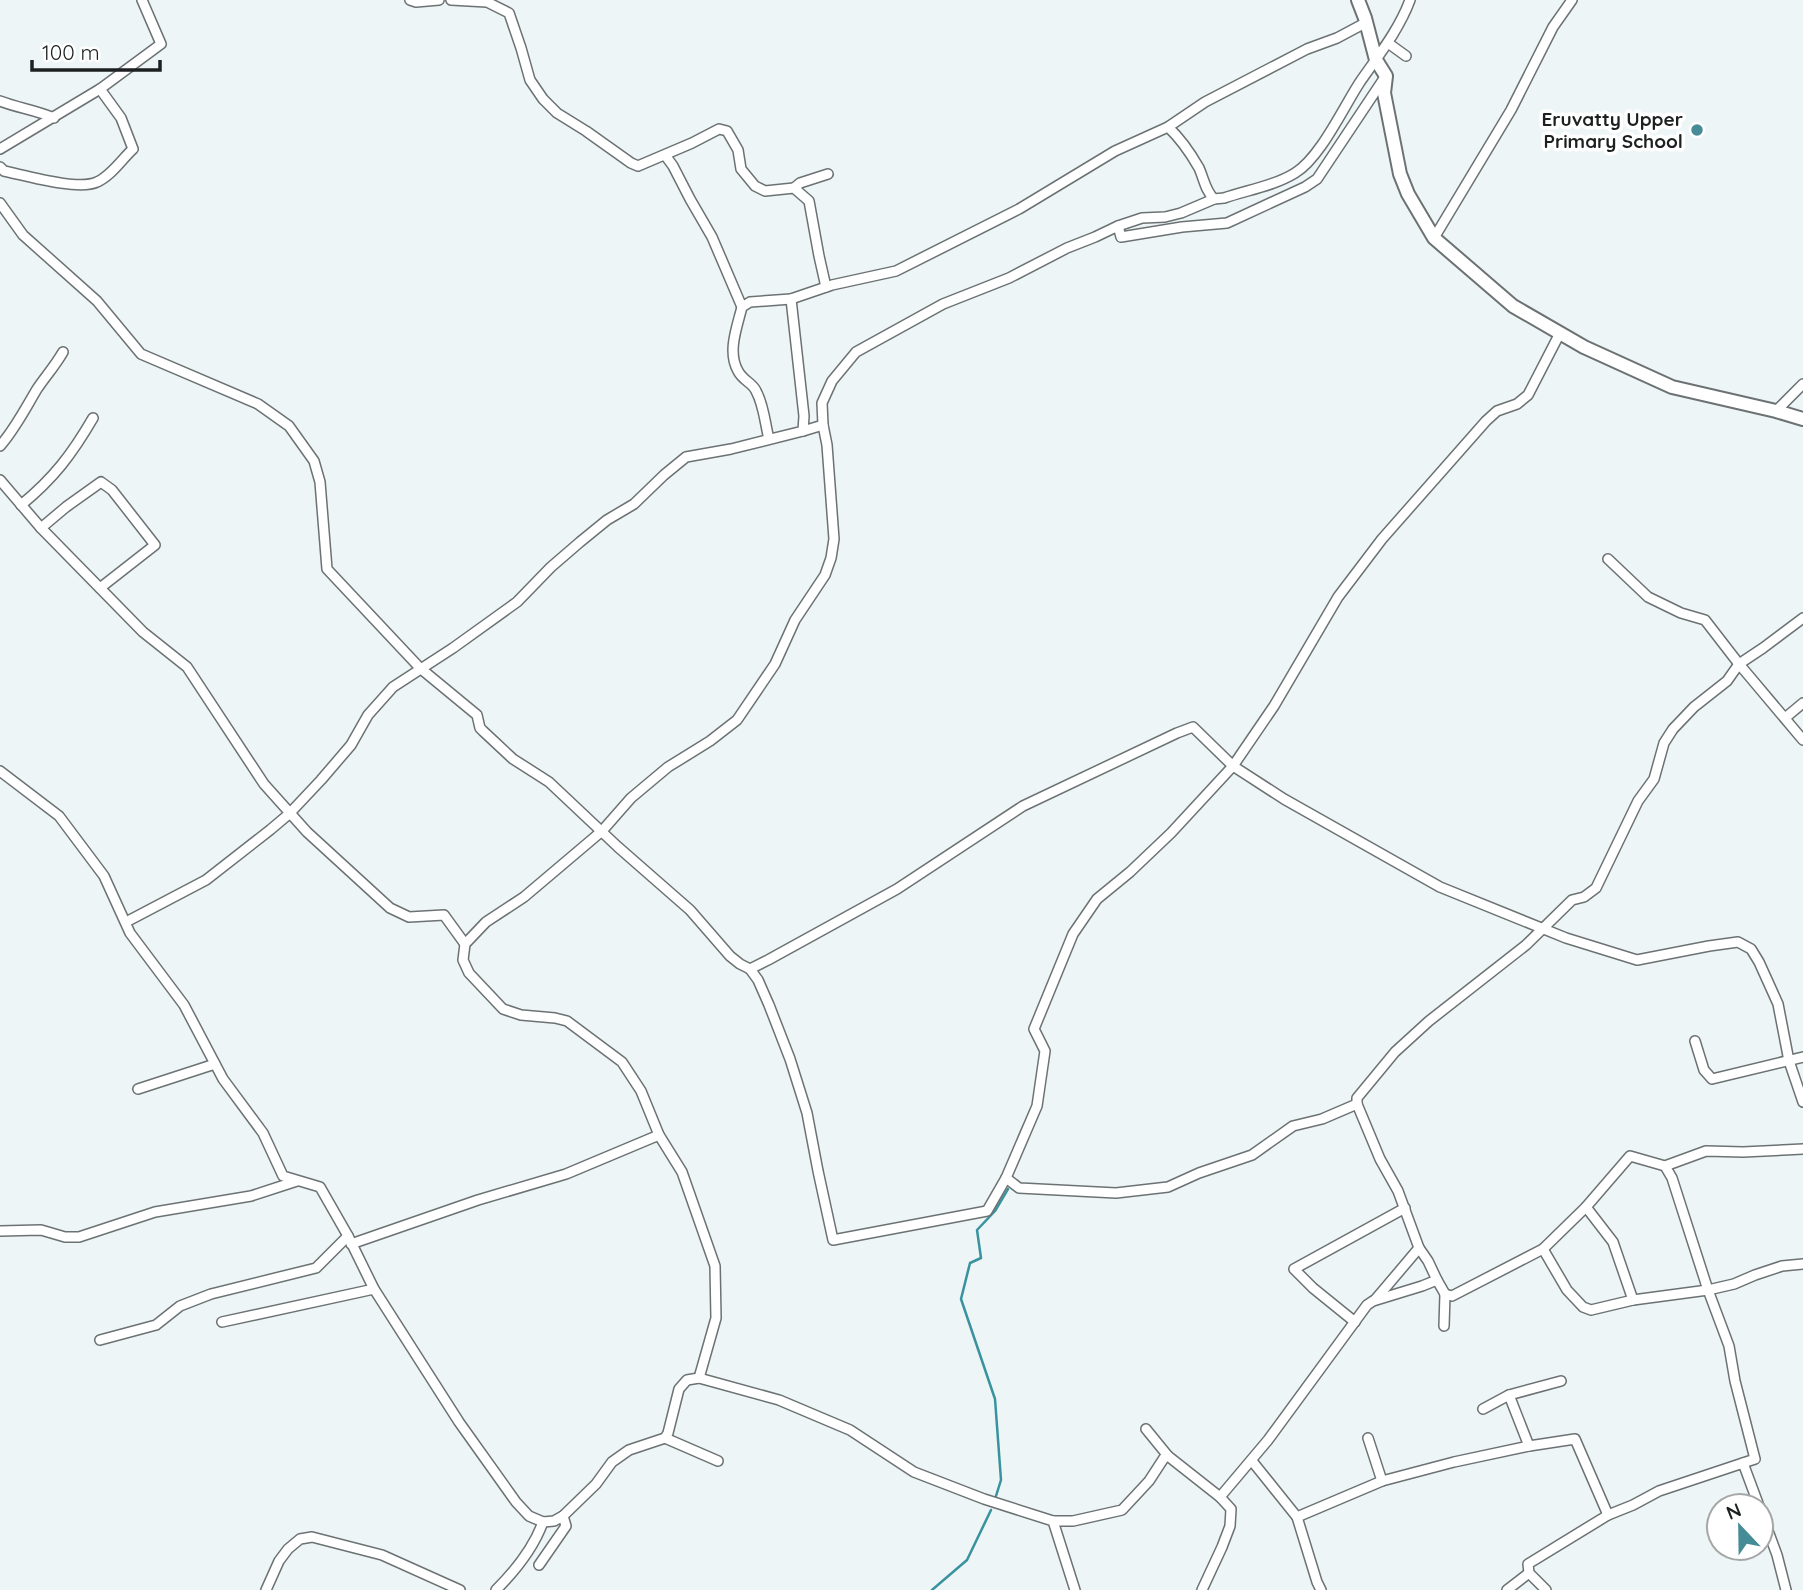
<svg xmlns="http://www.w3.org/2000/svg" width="1803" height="1590" viewBox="0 0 1803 1590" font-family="Quicksand,sans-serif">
  <rect width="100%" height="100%" fill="#edf5f6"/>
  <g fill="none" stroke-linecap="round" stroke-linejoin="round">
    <!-- stream -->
    <g stroke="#38939f" stroke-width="2.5">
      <path d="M996,1496L1001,1480L995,1399L961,1299L970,1263L981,1258L977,1230L995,1211L1008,1189"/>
      <path d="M932,1590L967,1560L991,1510"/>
    </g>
    <defs>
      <g id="street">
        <path d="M410,0L416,2L439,0"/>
        <path d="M451,0L487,2L509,13L521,48L530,80L543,99L557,113L586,131L631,163L638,166L692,143L719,129L727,131L738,150L741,169L755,186L765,191L794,188L809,201L819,256L826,287"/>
        <path d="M1388,43L1406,56"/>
        <path d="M0,101C18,108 36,110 54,118"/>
        <path d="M1168,127L1205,102L1307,49L1337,38L1367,22"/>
        <path d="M0,149L100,89L161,44L142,0"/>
        <path d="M665,155L673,166L690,199L712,237L742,307"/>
        <path d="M0,167L4,171C24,175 78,191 97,182C111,176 122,159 133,149L121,118L100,89"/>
        <path d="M794,188L800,183L828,174"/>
        <path d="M0,203L23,235L97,301L141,354L258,404L289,426L314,461L320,482L327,569L420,668L477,715L480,728L483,731L513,759L549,782L618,847L690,910L730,956L740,964L750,969L768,960L897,889L1023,806L1177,733L1193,727L1233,766L1284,799L1440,887L1566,938L1637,960L1709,946L1738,942L1751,949L1759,962L1778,1004L1789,1061L1803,1102"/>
        <path d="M1118,226L1121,237L1182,227L1227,223L1305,187L1317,179L1385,77"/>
        <path d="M1434,238L1511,110L1553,27L1572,0"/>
        <path d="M1776,411L1803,384"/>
        <path d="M803,431L823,425"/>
        <path d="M769,439C765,424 764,405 756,391C753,383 743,381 738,371C727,352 737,327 742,307L750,302L791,299"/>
        <path d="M0,446C15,429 25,409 37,389C45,377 55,366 63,352"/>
        <path d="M0,480L41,528L143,632L187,667L264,784L307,832L390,908L409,917L444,915L465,944"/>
        <path d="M21,505C54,478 72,454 93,418"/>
        <path d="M41,528L66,507L101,482L112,490L155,545L100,588"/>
        <path d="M1608,559L1648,597L1681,613L1705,620L1739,664L1803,740"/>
        <path d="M1785,718L1803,703"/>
        <path d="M0,771L59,816L104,876L130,933L184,1005L223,1079L263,1133L283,1176L320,1187L348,1236L374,1289L459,1422L516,1502L529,1516L543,1522C534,1547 515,1571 496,1590"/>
        <path d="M126,922L206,880L270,830L289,814L321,780L351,745L368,715L393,687L453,648L517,602L551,567L580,542L607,520L634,504L664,475L686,457L731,449L803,431L804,416L791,299L832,285L896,271L1019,209L1115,151L1168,127C1180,138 1191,154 1199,168C1204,179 1205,190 1214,199"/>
        <path d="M750,969L758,980L769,1005L790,1059L807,1113L818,1171L833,1240L987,1211L1006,1178L1019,1188L1116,1193L1168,1187L1199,1173L1252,1155L1293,1126L1322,1119L1357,1104V1098L1395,1052L1429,1021L1526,945L1572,900L1584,897L1596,888L1638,801L1654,779L1664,743L1673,729L1694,707L1727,681L1739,664L1763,648L1803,618"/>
        <path d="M1695,1041L1704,1070L1712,1079L1803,1057"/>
        <path d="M138,1089L215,1064"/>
        <path d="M1357,1104L1380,1159L1398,1191L1419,1248L1428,1261L1437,1280"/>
        <path d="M1006,1178L1037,1106L1045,1051L1034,1029L1073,934L1097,899L1130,872L1171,833L1233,766L1274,706L1338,597L1382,539L1486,421L1497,411L1517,404L1528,395L1560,333"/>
        <path d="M1586,1207L1613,1242L1633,1300"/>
        <path d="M0,1231L41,1230L65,1237H79L155,1212L251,1196L297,1181"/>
        <path d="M351,1244L478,1200L566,1174L659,1135"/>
        <path d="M1543,1249L1567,1290L1583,1307L1591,1310L1633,1300L1708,1290L1734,1284L1755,1275L1782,1266L1803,1264"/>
        <path d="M1375,1300L1419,1248"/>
        <path d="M222,1322L374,1289"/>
        <path d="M1355,1322L1313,1288L1294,1269L1405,1208"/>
        <path d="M1444,1326L1445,1294"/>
        <path d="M100,1340L156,1325L180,1306L211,1294L316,1268L348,1236"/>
        <path d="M699,1378L716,1318L715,1266L682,1172L659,1135L641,1091L622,1062L567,1021L555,1018L521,1015L503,1009L469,973L463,960L465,944L486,922L524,897L602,831L631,798L668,767L710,741L737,720L775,664L795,620L825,575L831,558L834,539L827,445L823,425L822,403L832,381L856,352L943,304L1009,278L1067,248L1095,237L1118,226L1142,218L1165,217L1181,213L1214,199L1224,198C1247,190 1274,186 1295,173C1320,158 1343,108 1360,82C1378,56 1399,30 1410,0"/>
        <path d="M1509,1395L1561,1381"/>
        <path d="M1483,1409L1509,1395L1529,1446L1575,1439L1608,1515L1633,1505L1659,1491L1755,1459L1735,1381L1729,1346L1708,1290L1672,1178L1665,1166"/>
        <path d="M1146,1429L1168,1456"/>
        <path d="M665,1438L718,1461"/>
        <path d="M1368,1438L1382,1481L1454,1462L1529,1446"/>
        <path d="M1252,1461L1297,1517L1382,1481"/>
        <path d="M1743,1463L1759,1506"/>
        <path d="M1761,1512L1777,1555L1786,1590"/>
        <path d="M1297,1517L1317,1582L1321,1590"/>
        <path d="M1053,1521H1073L1122,1510L1149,1481L1164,1458L1168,1456L1220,1497L1268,1440L1367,1305L1373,1301L1422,1286L1437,1280L1445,1294L1452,1296L1543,1249L1586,1207L1630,1156L1665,1166L1706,1151L1743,1152L1803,1149"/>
        <path d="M543,1522L554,1521L563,1516L596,1484L612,1462L629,1450L665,1438L668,1433L679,1389L687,1380L699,1378L779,1400L850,1430L914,1472L984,1499L1053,1521L1075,1590"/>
        <path d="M539,1565L566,1526L563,1516"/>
        <path d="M266,1590L279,1561L288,1549L300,1539L312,1537L382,1555L460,1590"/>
        <path d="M1202,1590L1222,1547L1230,1526L1231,1509L1220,1497"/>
        <path d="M1507,1590L1529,1573"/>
        <path d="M1546,1590L1529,1573L1528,1564L1608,1515"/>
      </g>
      <path id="secondary" d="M1358,0L1365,18L1376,60L1386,76L1384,93L1400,174L1408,194L1434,238L1513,306L1584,347L1672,387L1776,411L1803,419"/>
    </defs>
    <!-- street casing -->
    <use href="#street" stroke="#6c7273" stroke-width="12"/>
    <!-- secondary casing -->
    <use href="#secondary" stroke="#6c7273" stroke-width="16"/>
    <!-- street -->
    <use href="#street" stroke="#fff" stroke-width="9"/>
    <!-- secondary -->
    <use href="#secondary" stroke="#fff" stroke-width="12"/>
  </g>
  <!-- markers -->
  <circle fill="#468c96" stroke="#fff" stroke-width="2.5" cx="1697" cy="130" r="7"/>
  <g text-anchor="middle" stroke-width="7" stroke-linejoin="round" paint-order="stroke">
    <!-- poi labels -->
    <g font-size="19" font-weight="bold" fill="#1d2020" stroke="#fff" text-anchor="end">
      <text x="1683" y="126">Eruvatty Upper<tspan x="1683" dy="22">Primary School</tspan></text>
    </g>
  </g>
  <!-- north arrow -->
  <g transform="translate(1740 1527) rotate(338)"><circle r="33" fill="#ffffff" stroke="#a5a6a6" stroke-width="2"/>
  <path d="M0-5L12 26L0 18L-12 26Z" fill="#468c96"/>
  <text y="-10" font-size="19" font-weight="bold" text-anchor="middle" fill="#1d2020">N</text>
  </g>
  <!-- scale -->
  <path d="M32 60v10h128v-10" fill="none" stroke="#1d2020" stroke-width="3.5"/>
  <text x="42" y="60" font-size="21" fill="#1d2020" stroke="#ffffff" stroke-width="5" paint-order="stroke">100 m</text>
</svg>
